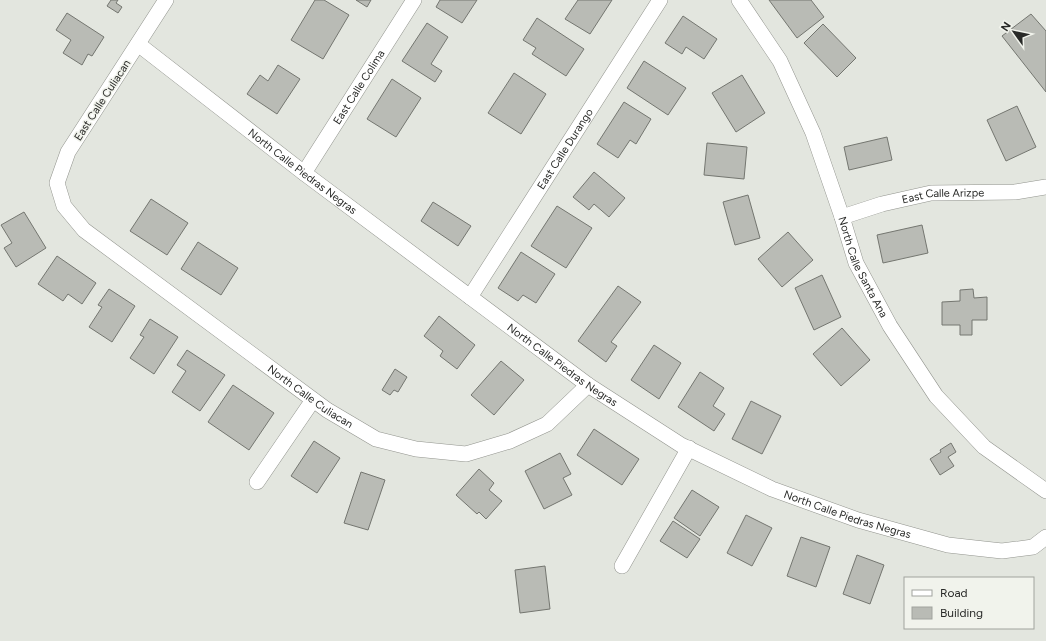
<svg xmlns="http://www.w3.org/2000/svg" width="1046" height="641" viewBox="0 0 1046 641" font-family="Figtree,sans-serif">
  <rect width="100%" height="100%" fill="#e3e6df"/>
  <!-- building -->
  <g fill="#b9bbb5" stroke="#747670">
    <path d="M111,0H118L116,3L122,7L118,13L107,6Z"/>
    <path d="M315,0H324L349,15L323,59L291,40Z"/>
    <path d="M356,0H371L367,7Z"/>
    <path d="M440,0H477L462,23L436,7Z"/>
    <path d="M578,0H612L590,34L565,19Z"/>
    <path d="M769,0H811L824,17L797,38Z"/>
    <path d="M67,13L104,37L92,56L88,54L82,65L63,53L71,40L56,30Z"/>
    <path d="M1031,14L1046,31V92L1002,36Z"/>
    <path d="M683,16L717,39L704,59L686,47L682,54L665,43Z"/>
    <path d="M537,18L584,49L566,76L532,54L536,48L523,40Z"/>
    <path d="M427,23L448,37L431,64L442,71L435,82L402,61Z"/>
    <path d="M823,24L856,58L837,77L804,43Z"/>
    <path d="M644,61L686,88L668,115L627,88Z"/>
    <path d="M278,65L300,79L277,114L247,94L260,75L268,81Z"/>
    <path d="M514,73L546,94L521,134L488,113Z"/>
    <path d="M742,75L765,113L736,132L712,93Z"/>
    <path d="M392,79L421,98L396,137L367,119Z"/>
    <path d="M624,102L651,119L636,144L630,140L618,158L597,144Z"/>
    <path d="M1017,106L1036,147L1006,161L987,120Z"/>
    <path d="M887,137L892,160L849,170L844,147Z"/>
    <path d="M707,143L747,147L744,179L704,175Z"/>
    <path d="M594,172L625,198L609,217L594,204L589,210L573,197Z"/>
    <path d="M748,195L760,238L735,245L723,202Z"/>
    <path d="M151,199L188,223L167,255L130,231Z"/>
    <path d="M433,202L471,226L458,246L421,221Z"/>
    <path d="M557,206L592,228L566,268L531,246Z"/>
    <path d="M24,212L46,248L16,267L4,248L12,243L1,225Z"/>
    <path d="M922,225L928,253L883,263L877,235Z"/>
    <path d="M788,232L813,260L782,287L758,259Z"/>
    <path d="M198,242L238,268L221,295L181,269Z"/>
    <path d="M521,252L555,274L536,303L523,295L518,301L498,288Z"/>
    <path d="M57,256L96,283L82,304L68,294L63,301L38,284Z"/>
    <path d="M822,275L841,317L814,330L795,288Z"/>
    <path d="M618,286L641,302L611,342L617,346L606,362L578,341Z"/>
    <path d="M109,289L135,306L112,342L89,327L102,307L98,305Z"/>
    <path d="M973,289L974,298L987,297V320H972V335H960V325H942V302L960,301V290Z"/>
    <path d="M439,316L475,345L457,369L440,356L443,351L424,336Z"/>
    <path d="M150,319L178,337L154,374L130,358L144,337L140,335Z"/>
    <path d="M842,328L870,360L841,386L813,354Z"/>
    <path d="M654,345L681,363L659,399L631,380Z"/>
    <path d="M187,350L225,375L200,411L172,392L186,371L177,365Z"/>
    <path d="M501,361L524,380L494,415L471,395Z"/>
    <path d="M395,369L407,377L398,392L394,390L390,395L382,390Z"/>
    <path d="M700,372L724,388L713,406L725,414L714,431L678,407Z"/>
    <path d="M233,385L274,413L249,450L208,422Z"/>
    <path d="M751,401L781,416L762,454L732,439Z"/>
    <path d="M594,429L639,459L622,485L577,455Z"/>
    <path d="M314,441L340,458L317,493L291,476Z"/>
    <path d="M951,443L956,452L948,457L954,466L940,475L930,459L941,452L940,450Z"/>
    <path d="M560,453L571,474L563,478L572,495L544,509L525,471Z"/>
    <path d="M479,469L494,483L489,490L502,501L486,519L479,512L477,514L456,495Z"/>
    <path d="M361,472L385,480L368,530L344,523Z"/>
    <path d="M692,490L719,507L700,536L674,518Z"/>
    <path d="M746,515L772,528L752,566L727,553Z"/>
    <path d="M673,521L700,539L687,558L660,541Z"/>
    <path d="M801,537L830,547L816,587L787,576Z"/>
    <path d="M857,555L884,565L870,604L843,594Z"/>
    <path d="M545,566L550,609L520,613L515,570Z"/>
  </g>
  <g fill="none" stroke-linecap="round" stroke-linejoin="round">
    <defs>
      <g id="minor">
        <path id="s1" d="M166,0L68,152L57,183L64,206L84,230L327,410L376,439L416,449L466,454L510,441L547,424L588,385"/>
        <path id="s2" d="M739,0L780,61L813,133L842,217L856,263L890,326L936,396L984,447L1046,491"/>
        <path id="s3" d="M138,44L304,173L588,385L681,445L772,489L858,520L948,545L1002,551L1033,547L1046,537"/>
        <path id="s4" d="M304,173L414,0"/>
        <path id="s5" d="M842,217L882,204L931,193L1015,192L1046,187"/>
        <path id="s6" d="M470,297L660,0"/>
        <path d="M257,482L313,400"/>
        <path d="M622,566L689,448"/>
      </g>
    </defs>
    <!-- minor casing -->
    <use href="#minor" stroke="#92948e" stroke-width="16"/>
    <!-- minor -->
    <use href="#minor" stroke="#fff" stroke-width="15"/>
  </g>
  <g text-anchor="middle" stroke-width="3" stroke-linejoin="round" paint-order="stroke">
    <!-- street labels -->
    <g font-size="11" fill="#292a28" stroke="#f1f3ec">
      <text dy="4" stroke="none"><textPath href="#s4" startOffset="102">East Calle Colima</textPath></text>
      <text transform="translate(102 100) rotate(-57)" y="4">East Calle Culiacan</text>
      <text dy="4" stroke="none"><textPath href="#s6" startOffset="176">East Calle Durango</textPath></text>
      <text dy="4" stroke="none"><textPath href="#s3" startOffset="208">North Calle Piedras Negras</textPath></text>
      <text dy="4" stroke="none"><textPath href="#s5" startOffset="104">East Calle Arizpe</textPath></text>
      <text dy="4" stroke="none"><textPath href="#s2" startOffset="296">North Calle Santa Ana</textPath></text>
      <text dy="4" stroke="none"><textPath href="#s3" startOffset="532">North Calle Piedras Negras</textPath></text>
      <text dy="4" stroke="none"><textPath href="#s1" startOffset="550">North Calle Culiacan</textPath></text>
      <text dy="4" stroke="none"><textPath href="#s3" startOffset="856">North Calle Piedras Negras</textPath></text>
    </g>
  </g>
  <!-- legend -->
  <rect x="904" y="577" width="130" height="52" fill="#f1f3ec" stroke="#a1a39e"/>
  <rect x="912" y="590" width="20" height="6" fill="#ffffff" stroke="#a1a39e"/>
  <text x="940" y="597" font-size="12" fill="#292a28">Road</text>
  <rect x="912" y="607" width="20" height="12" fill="#b9bbb5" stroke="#a1a39e"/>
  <text x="940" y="617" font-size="12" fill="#292a28">Building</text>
  <!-- north arrow -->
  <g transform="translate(1014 32) rotate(303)" stroke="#f1f3ec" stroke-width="3" paint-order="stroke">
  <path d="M0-3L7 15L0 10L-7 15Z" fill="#292a28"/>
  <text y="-6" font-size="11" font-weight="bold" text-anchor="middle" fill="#292a28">N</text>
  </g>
</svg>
